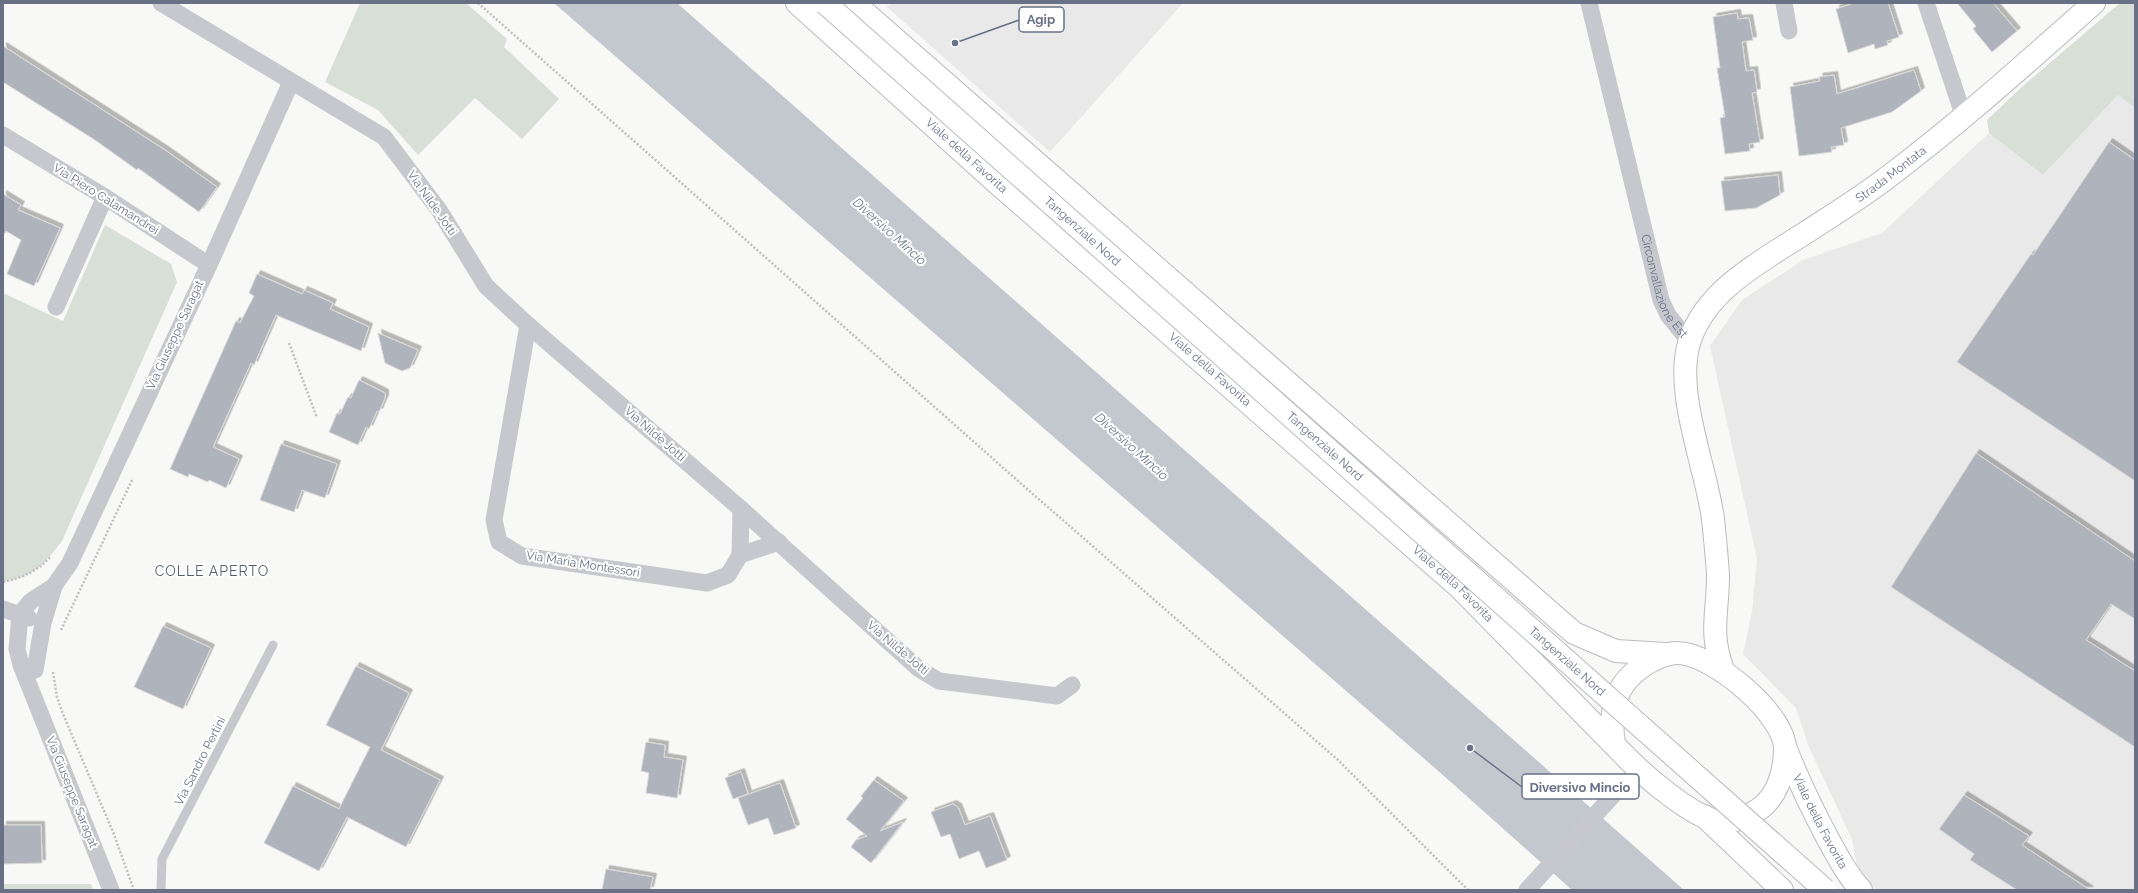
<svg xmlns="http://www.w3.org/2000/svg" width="2138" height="893" viewBox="0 0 2138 893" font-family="Raleway,sans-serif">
  <defs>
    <filter id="shadow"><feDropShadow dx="3.5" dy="-3.5" stdDeviation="0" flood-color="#0004"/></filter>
  </defs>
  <rect width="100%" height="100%" fill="#f8f8f6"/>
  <!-- built -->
  <g fill="#e9e9e9">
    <path d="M891,3H1183L1050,152L887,7Z"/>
    <path d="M2118,95L2135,108V890H1877L1858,872L1852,839L1808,745L1796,708L1743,654L1752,612L1757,559L1710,346L1742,300L1803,260L1882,233L1989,133L2043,175Z"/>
  </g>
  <!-- green -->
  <g fill="#d8dfd7">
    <path d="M360,3H466L507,39L504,47L559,99L522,139L475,98L418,155L378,110L325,82Z"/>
    <path d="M2120,3H2135V108L2118,95L2043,175L1989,133L1987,120L2024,85Z"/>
    <path d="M105,225L171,264L177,282L62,541C43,565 35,576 3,582V293L63,321Z"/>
    <path d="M3,884H91L93,890H3Z"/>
  </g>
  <!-- water -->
  <path fill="#c3c8cf" d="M554,3H677L1684,890H1572L1444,776Z"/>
  <!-- building -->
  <g fill="#afb3bc" stroke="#d9dad8" filter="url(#shadow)">
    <path d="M1854,3H1888L1899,37L1887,41L1888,45L1875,49L1874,44L1848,53L1836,9Z"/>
    <path d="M1957,3H1993L2017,31L1992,52L1973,29L1976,26Z"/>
    <path d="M1737,13L1738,19L1749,18L1753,40L1742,42L1746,71L1754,70L1757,92L1752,93L1760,142L1749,144L1750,151L1725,154L1720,118L1725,117L1717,68H1720L1713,17Z"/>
    <path d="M3,46L165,150L217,187L199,212L138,168L137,170L95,140L3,82Z"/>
    <path d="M1914,70L1921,91L1892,112L1841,128L1844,145L1831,147L1832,152L1799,156L1790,87L1820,81L1819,77L1834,75L1837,94Z"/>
    <path d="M2109,142L2135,160V481L1957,362L2031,254L2033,255Z"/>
    <path d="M1778,175L1780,195L1756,208L1725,211L1721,181Z"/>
    <path d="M3,194L21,205L18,210L60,228L34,286L7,274L21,240L6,231L3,236Z"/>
    <path d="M257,274L302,294L304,290L333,303L330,309L369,327L361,351L276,315L254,365L251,363L213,447L239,459L226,488L209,480L208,482L189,474L188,477L170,469L236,321L240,323L254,296L249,293Z"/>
    <path d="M378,333L418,350L410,368L402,371L385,363Z"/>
    <path d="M359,380L385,393V398L379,412L377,411L369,429L366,427L358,445L329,432L337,413L340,414L348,397L351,398Z"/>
    <path d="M281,444L337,464L325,498L302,490L294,512L260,500Z"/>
    <path d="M1976,453L2135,561V619L2111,604L2086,640L2135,671V747L1891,587Z"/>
    <path d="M163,626L211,648L183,709L134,687Z"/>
    <path d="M356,666L409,693L381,750L440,780L406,847L347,817L319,871L264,843L293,786L339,809L370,747L326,725Z"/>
    <path d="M646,742L665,745L664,757L683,760L677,798L646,793L649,773L641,771Z"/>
    <path d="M741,772L748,794L733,799L725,778Z"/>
    <path d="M874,780L904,801L880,831L903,822L871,863L851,847L856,840L867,836L846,819L863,798L861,796Z"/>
    <path d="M780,783L796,828L774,835L768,818L748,825L738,798Z"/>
    <path d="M1964,795L2029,836L2022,845L2090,890H2017L1970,860L1974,854L1939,829Z"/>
    <path d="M953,804L958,807L965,825L990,816L1007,860L986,868L979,851L959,859L950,834L941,837L931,812Z"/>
    <path d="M3,825H41L42,863L3,864Z"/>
    <path d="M606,869L653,877L650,890H602Z"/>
  </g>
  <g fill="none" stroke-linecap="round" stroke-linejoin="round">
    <defs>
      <g id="secondary">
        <path id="s2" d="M797,3L997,183L1460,588L1627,758C1645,776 1693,818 1718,821C1733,823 1746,818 1758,810C1777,797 1784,773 1785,751C1788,716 1711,652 1677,653C1665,653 1654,659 1644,665C1614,685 1609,711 1614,744"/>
        <path d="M854,3L1574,633L1616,651L1665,654"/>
        <path id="s3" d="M1723,670C1709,632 1718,613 1718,576C1717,557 1715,538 1713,519C1706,466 1673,390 1690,340C1707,289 1762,261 1805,233C1833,215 1862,197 1888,177C1960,123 2027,62 2094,3"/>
        <path id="s4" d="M1786,749C1798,780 1812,809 1828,839C1838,857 1847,875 1861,890"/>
        <path d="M1704,816L1782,890"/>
      </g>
    </defs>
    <!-- secondary casing -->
    <use href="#secondary" stroke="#b8bbc2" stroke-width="24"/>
    <!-- path -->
    <g stroke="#bebfc2" stroke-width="2.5" stroke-dasharray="2 2" stroke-linecap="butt">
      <path d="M478,3L1026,488L1338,760L1468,890"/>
      <path d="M289,343L317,418"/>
      <path d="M3,582C22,578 38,571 51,556"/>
      <path d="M61,630L133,478"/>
      <path d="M53,672L57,697L63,714L113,832L134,890"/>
    </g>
    <!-- lane -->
    <path stroke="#c6c8cd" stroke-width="9" d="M161,890L162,859L273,645"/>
    <!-- street -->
    <g stroke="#c6c8cd" stroke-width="17">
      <path d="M161,3L384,137L439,210L486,286L528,325L741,509L919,669L939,681L1057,696L1072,685"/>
      <path id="s1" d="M1589,3L1661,300L1668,315L1689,341"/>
      <path d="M1784,3L1789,31"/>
      <path d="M1926,3L1964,117"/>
      <path d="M3,135L105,197L209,265"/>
      <path d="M56,307L105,197"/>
      <path d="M528,325L494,520L499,542L522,556L707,583L728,575L740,555L779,542"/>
      <path d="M740,555L741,509"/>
      <path d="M3,609L29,618"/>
      <path d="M35,670L43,623L54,586"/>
      <path d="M111,890L21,665L17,649L20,614L31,601L54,586L70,563L209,265L291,82"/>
      <path d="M1527,890L1626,781L1645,775"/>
    </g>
    <!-- secondary -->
    <use href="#secondary" stroke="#fff" stroke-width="22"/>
    <defs>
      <g id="highway-bridge">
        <path id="s5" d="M825,3L1825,890"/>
      </g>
    </defs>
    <!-- highway-bridge casing -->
    <use href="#highway-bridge" stroke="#b7b9bd" stroke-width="24" stroke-linecap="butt"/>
    <!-- highway-bridge -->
    <use href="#highway-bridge" stroke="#fff" stroke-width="22"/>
  </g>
  <g text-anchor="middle" stroke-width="4" stroke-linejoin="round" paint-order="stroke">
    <!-- street labels -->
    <g font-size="12" fill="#687186" stroke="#fff">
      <text dy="4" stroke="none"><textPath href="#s2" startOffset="228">Viale della Favorita</textPath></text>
      <text dy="4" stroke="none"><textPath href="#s3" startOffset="599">Strada Montata</textPath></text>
      <text transform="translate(106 199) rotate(32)" y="4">Via Piero Calamandrei</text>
      <text transform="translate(432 203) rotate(55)" y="4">Via Nilde Jotti</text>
      <text dy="4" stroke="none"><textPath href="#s5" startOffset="344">Tangenziale Nord</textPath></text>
      <text dy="4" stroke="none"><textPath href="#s1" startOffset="294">Circonvallazione Est</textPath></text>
      <text transform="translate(175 335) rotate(-65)" y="4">Via Giuseppe Saragat</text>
      <text dy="4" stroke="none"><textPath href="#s2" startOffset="552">Viale della Favorita</textPath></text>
      <text transform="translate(655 434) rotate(41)" y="4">Via Nilde Jotti</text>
      <text dy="4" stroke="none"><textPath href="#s5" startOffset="668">Tangenziale Nord</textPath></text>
      <text transform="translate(583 564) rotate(9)" y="4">Via Maria Montessori</text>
      <text dy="4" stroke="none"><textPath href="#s2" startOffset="876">Viale della Favorita</textPath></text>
      <text transform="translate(898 648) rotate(40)" y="4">Via Nilde Jotti</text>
      <text dy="4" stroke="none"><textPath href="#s5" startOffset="992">Tangenziale Nord</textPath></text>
      <text transform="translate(200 761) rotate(-63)" y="4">Via Sandro Pertini</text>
      <text transform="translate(72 792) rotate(68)" y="4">Via Giuseppe Saragat</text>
      <text dy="4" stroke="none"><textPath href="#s4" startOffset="80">Viale della Favorita</textPath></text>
    </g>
    <!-- water labels -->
    <g font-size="13" font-style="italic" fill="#697889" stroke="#fff">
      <text transform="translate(890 231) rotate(42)" y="5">Diversivo Mincio</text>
      <text transform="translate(1132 446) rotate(42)" y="5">Diversivo Mincio</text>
    </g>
    <!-- quarter labels -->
    <g font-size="14" letter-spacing="1" fill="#555c6b" stroke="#fff">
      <text x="212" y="576">COLLE APERTO</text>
    </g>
  </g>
  <!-- callouts -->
  <path fill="none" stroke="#687186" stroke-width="1.5" d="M955 43L1019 20M1470 748L1522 787"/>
  <g fill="#687186" stroke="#fff" stroke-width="1.5">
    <circle cx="955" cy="43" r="4"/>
    <circle cx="1470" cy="748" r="4"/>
  </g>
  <g fill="#fff" stroke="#687186" stroke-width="1.5">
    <rect x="1019" y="7" width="45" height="25" rx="4"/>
    <rect x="1522" y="774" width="117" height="25" rx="4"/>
  </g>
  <g font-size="13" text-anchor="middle" font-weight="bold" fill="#687186">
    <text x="1041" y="24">Agip</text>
    <text x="1580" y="792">Diversivo Mincio</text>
  </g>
  <!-- border -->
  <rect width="2138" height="893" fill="none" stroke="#687186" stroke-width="8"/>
</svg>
